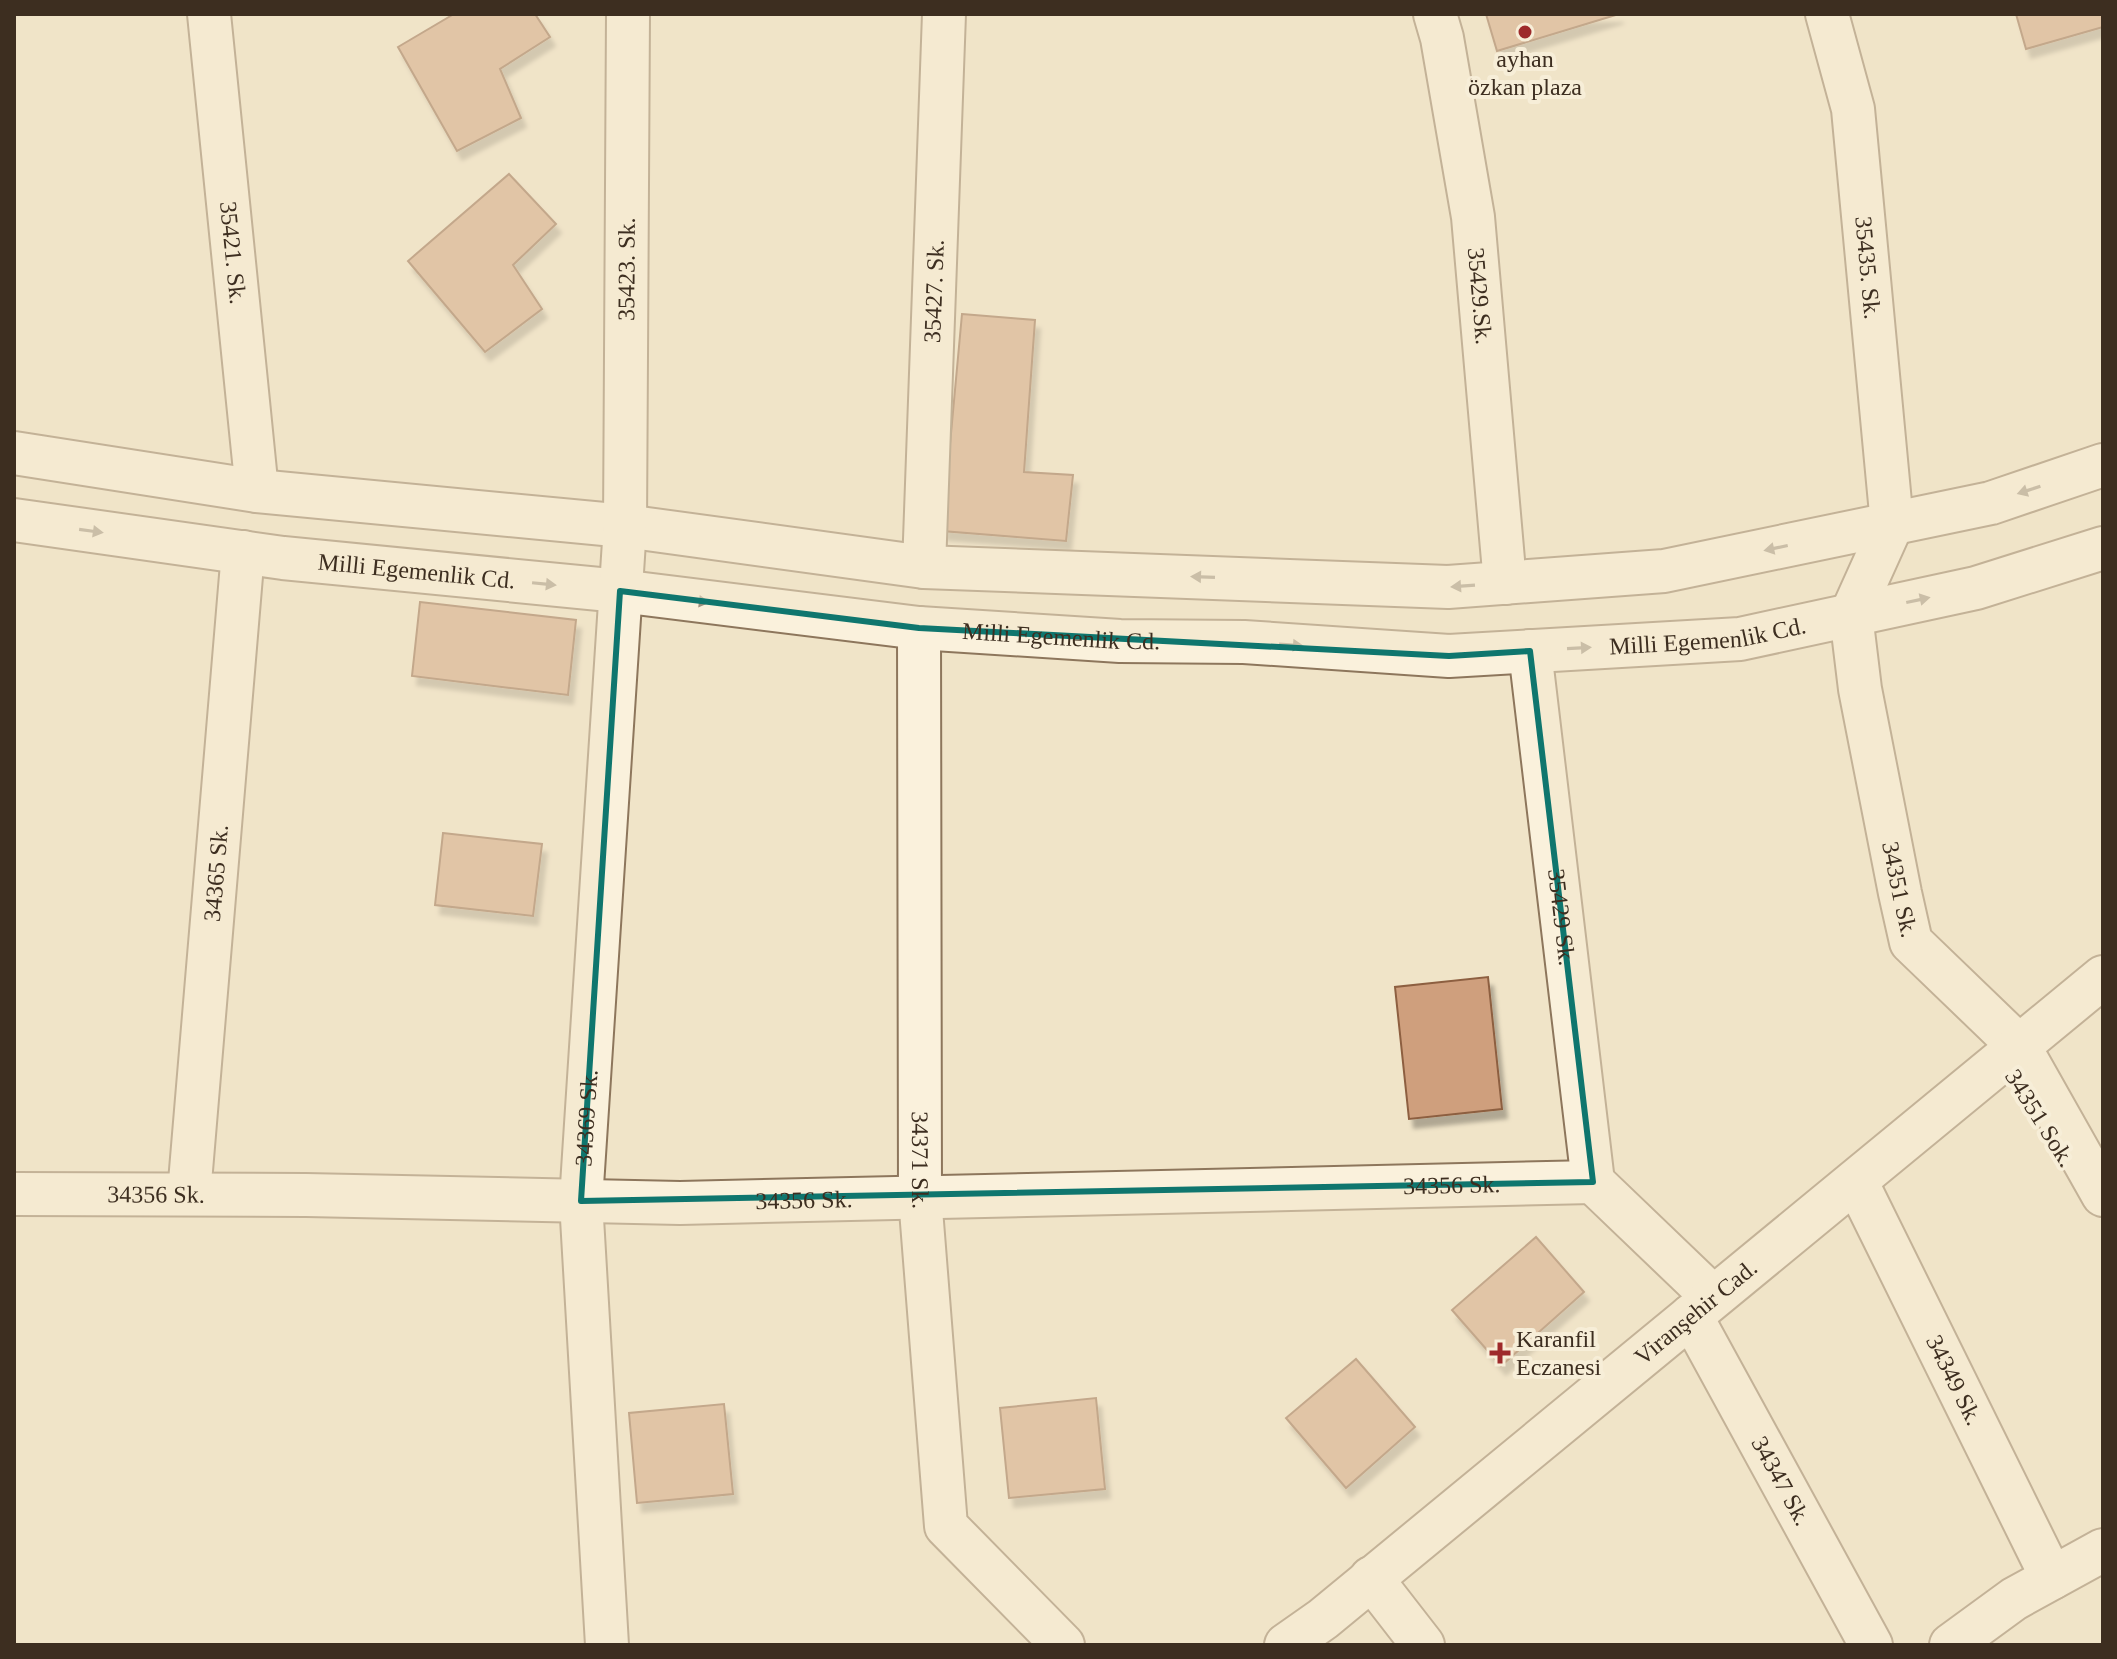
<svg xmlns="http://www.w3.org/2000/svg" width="2117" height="1659" viewBox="0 0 2117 1659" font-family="'Times New Roman',serif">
  <defs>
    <filter id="shadow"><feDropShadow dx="5" dy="9" stdDeviation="2" flood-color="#0004"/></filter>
  </defs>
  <rect width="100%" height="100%" fill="#f0e4c8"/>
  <!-- building -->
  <g fill="#cf9f7d" stroke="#8d5f41" stroke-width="2" filter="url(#shadow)">
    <path d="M454,14H535L550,37L500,69L521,118L457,151L398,47Z"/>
    <path d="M1486,14H1619L1497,51Z"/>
    <path d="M2016,14H2103V27L2026,49Z"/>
    <path d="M509,174L556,224L513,265L542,309L485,352L408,261Z"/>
    <path d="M962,314L1035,320L1024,472L1073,475L1066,541L942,531Z"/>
    <path d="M420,602L576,620L568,695L412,676Z"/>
    <path d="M443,833L542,844L533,916L435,905Z"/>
    <path d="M1488,977L1502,1109L1409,1119L1395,987Z"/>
    <path d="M1536,1237L1584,1292L1501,1366L1452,1310Z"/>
    <path d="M1356,1359L1415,1427L1346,1488L1286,1418Z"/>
    <path d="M1096,1398L1105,1489L1009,1498L1000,1408Z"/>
    <path d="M724,1404L733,1494L637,1503L629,1413Z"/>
  </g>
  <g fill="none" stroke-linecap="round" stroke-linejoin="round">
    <defs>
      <g id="minor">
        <path id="s1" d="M209,14L257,491"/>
        <path id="s2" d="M1435,14L1442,38L1473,217L1505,583"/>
        <path id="s3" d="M1827,14L1853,109L1892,524L1851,615L1860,689L1900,893L1911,942L2019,1046L2103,1195"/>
        <path d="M14,453L257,491L625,526L924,567L1448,587L1664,571L1991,503L2103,465"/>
        <path id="s4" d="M14,520L283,558L620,591L919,628L1120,641L1244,642L1449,656L1740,639L1976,588L2103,548"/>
        <path id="s5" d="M924,567L944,14"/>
        <path id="s6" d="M919,628L920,1197L946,1526L1063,1645"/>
        <path id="s7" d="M1530,651L1593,1182"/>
        <path id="s8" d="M1856,1181L2052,1578"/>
        <path d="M1593,1182L1713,1297"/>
        <path id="s9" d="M14,1194L306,1195L680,1203L1593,1182"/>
        <path id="s10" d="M189,1194L243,552"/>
        <path id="s11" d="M1691,1316L1871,1645"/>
        <path d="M1371,1578L1423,1645"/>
        <path id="s12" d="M607,1645L581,1201L625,526L628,14"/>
        <path id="s13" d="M1286,1645L1323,1619L2103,977"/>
        <path d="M1951,1645L2014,1599L2103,1550"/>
      </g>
    </defs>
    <!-- minor casing -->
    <use href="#minor" stroke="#8d765c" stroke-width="46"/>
    <!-- minor -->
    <use href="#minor" stroke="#faf1dc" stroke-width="42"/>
  </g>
  <!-- one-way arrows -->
  <defs><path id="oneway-solid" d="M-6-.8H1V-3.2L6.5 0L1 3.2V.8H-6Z" transform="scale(2)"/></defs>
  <g fill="#9c907e">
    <use href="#oneway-solid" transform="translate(2029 490) rotate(162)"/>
    <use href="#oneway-solid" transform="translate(91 531) rotate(8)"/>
    <use href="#oneway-solid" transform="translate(1776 548) rotate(168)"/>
    <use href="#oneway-solid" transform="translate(1203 577) rotate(-178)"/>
    <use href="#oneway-solid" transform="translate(544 584) rotate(6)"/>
    <use href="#oneway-solid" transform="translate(1463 586) rotate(176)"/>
    <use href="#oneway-solid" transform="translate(1918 600) rotate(-12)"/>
    <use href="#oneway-solid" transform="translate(697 601) rotate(7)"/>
    <use href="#oneway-solid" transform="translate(1291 645) rotate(4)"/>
    <use href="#oneway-solid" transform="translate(1579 648) rotate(-3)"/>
  </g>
  <!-- marked area -->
  <path d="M0 0H2117V1659H0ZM620,591L919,628L1449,656L1530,651L1593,1182L581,1201Z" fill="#f0e4c8" fill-opacity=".55" fill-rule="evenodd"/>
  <path fill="none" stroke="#0f766e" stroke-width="6" stroke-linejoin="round" d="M620,591L919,628L1449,656L1530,651L1593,1182L581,1201Z"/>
  <!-- markers -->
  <g fill="#9e2a2b" stroke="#f7eed8" stroke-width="3">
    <circle cx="1525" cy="32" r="8"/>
    <path d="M1496 1341h8v8h8v8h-8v8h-8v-8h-8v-8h8z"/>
  </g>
  <g text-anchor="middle" stroke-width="8" stroke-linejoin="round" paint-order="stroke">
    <!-- poi labels -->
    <g font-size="24" fill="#3d2e20" stroke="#f7eed8">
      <text x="1525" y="67">ayhan<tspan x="1525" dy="28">özkan plaza</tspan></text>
      <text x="1516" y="1347" text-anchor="start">Karanfil<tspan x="1516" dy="28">Eczanesi</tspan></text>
    </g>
    <!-- street labels -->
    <g font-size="24" fill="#3d2e20" stroke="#f7eed8">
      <text dy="8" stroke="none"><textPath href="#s1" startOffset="240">35421. Sk.</textPath></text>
      <text dy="8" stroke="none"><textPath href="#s3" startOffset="258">35435. Sk.</textPath></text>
      <text dy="8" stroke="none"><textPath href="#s12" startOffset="1378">35423. Sk.</textPath></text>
      <text dy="8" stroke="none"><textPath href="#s5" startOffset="276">35427. Sk.</textPath></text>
      <text dy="8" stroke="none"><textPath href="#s2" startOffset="286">35429.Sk.</textPath></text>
      <text dy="8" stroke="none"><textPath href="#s4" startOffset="406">Milli Egemenlik Cd.</textPath></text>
      <text dy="8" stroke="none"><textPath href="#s4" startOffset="1702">Milli Egemenlik Cd.</textPath></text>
      <text dy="8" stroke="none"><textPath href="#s4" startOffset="1054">Milli Egemenlik Cd.</textPath></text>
      <text dy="8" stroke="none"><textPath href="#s10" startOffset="322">34365 Sk.</textPath></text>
      <text dy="8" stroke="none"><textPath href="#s3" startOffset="894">34351 Sk.</textPath></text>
      <text dy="8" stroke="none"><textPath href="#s7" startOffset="268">35429 Sk.</textPath></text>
      <text dy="8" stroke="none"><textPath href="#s12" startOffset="528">34369 Sk.</textPath></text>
      <text transform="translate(2040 1118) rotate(58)" y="8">34351 Sok.</text>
      <text dy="8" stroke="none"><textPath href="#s6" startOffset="532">34371 Sk.</textPath></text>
      <text dy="8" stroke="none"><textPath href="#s9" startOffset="1438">34356 Sk.</textPath></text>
      <text dy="8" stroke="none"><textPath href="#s9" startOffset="142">34356 Sk.</textPath></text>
      <text dy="8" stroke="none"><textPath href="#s9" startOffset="790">34356 Sk.</textPath></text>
      <text dy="8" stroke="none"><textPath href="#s13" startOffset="528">Viranşehir Cad.</textPath></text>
      <text dy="8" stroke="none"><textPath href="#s8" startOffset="222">34349 Sk.</textPath></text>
      <text dy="8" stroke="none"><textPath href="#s11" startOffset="188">34347 Sk.</textPath></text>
    </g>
  </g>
  <!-- border -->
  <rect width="2117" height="1659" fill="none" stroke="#3d2e20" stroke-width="32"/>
</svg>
